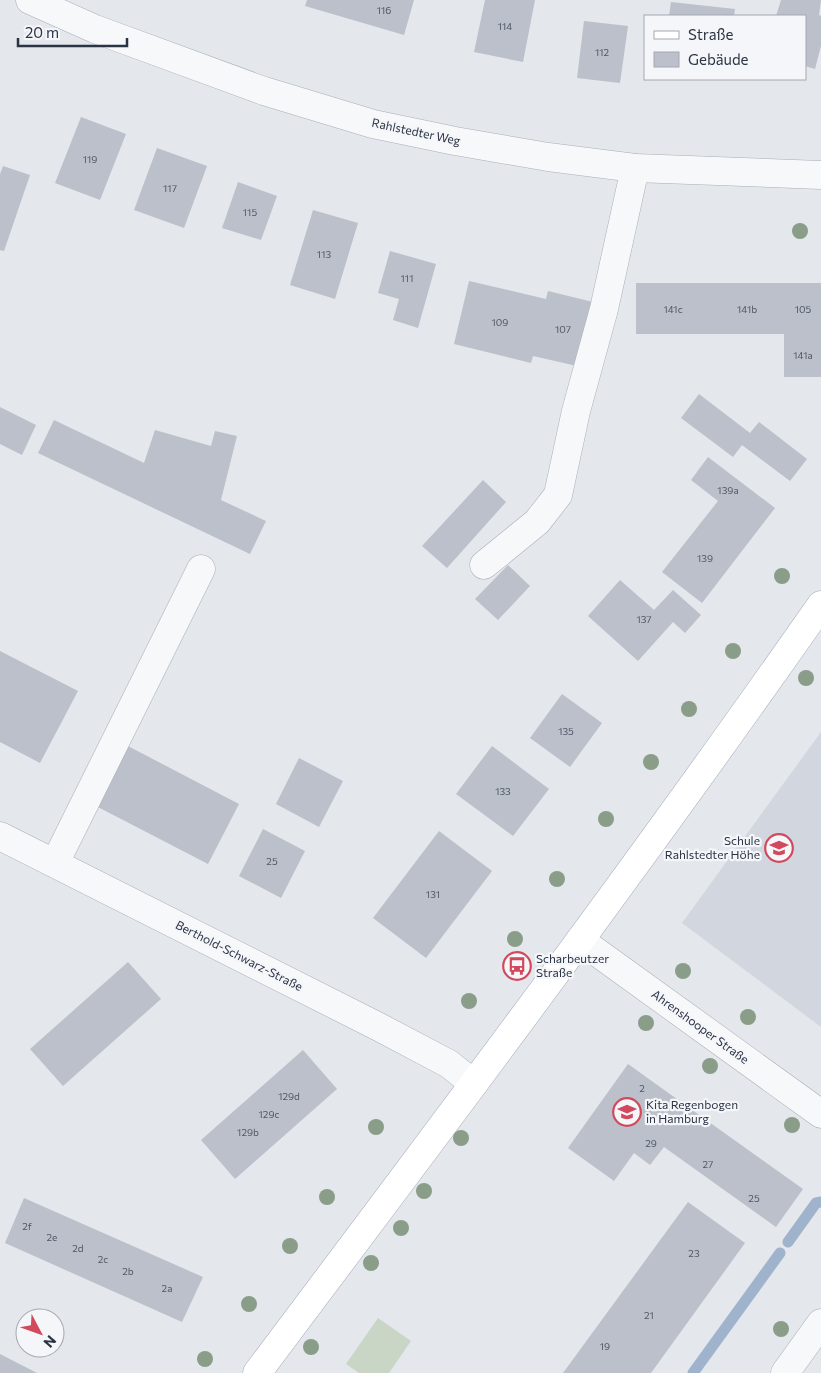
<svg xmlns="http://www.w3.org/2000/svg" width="821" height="1373" viewBox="0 0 821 1373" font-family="Commissioner,sans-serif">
  <rect width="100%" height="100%" fill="#e4e7ec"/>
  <!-- built -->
  <path fill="#d2d6de" d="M821,732V1027L682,923Z"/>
  <!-- green -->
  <path fill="#c9d6c5" d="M378,1318L411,1341L389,1373H359L346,1364Z"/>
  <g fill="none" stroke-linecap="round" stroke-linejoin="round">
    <!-- stream -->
    <g stroke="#9fb4cc" stroke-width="11">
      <path d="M788,1242L816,1203L821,1202"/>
      <path d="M693,1373L780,1253"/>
    </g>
  </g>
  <!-- building -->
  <g fill="#bbc0ca">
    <path d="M307,0H414L404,35L305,6Z"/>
    <path d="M485,0H535L523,62L474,52Z"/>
    <path d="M781,0H821L819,15L821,16V46L815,69L805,66V16H776Z"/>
    <path d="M671,2L735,9L734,16H669Z"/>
    <path d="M584,21L628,26L620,83L577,78Z"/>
    <path d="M81,117L126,134L100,200L55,183Z"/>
    <path d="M157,148L207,166L184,228L134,210Z"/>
    <path d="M3,166L30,175L4,251L0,250V174Z"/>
    <path d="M238,182L277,196L261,240L222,228Z"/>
    <path d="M313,210L358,223L335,299L290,285Z"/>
    <path d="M390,251L436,264L418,328L393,320L399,299L378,293Z"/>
    <path d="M469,281L546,299L548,291L593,302L577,366L533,356L531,363L454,344Z"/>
    <path d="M636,283H821V377H784V334H636Z"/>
    <path d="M699,394L750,433L759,422L807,459L790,481L742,445L733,457L681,418Z"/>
    <path d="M0,407L36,425L22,455L0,444Z"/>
    <path d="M54,420L144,463L155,430L211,446L215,431L237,436L221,500L266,521L250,554L38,453Z"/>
    <path d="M708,457L775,508L702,603L662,572L718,501L691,480Z"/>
    <path d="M483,480L506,502L447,568L422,546Z"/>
    <path d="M508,565L530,586L498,620L475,599Z"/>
    <path d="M620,580L654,610L673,590L701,615L685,633L673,622L638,661L588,616Z"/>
    <path d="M0,651L78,691L40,763L0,742Z"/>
    <path d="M562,694L602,723L570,767L530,738Z"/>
    <path d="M126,745L239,804L208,864L94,805Z"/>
    <path d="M492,746L549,789L513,836L456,794Z"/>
    <path d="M299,758L343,781L319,827L276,804Z"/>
    <path d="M263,829L305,851L281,898L239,876Z"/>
    <path d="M439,831L492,871L426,958L373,918Z"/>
    <path d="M128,962L161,999L63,1086L30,1049Z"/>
    <path d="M303,1050L337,1089L235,1179L201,1140Z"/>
    <path d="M628,1064L803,1189L776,1227L664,1147L650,1165L634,1153L614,1181L568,1148Z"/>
    <path d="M24,1198L203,1277L182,1322L5,1243Z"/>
    <path d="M688,1202L745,1243L651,1373H563Z"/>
    <path d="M0,1354L37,1373H0Z"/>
  </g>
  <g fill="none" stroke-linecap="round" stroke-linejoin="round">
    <defs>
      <g id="minor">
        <path d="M30,0L95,29L264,91L373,124L455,141L548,157L635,168L821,175"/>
        <path d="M484,565L537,522L558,495L576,411L604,309L635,168"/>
        <path d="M0,836L379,1027L449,1064L474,1084"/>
        <path d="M55,863L201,569"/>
        <path d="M580,940L821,1114"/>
        <path d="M785,1373L821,1323"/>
      </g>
      <path id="major" d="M257,1373C448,1119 639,865 821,605"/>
    </defs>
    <!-- minor casing -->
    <use href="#minor" stroke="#a9aeb7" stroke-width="29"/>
    <!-- major casing -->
    <use href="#major" stroke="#a3abb8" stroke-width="29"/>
    <!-- minor -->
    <use href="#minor" stroke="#f7f8fa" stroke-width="28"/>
    <!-- major -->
    <use href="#major" stroke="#fff" stroke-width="28"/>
  </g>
  <!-- trees -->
  <g fill="#899d89">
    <circle cx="800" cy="231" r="8"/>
    <circle cx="782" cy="576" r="8"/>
    <circle cx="733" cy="651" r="8"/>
    <circle cx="806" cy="678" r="8"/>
    <circle cx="689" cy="709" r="8"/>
    <circle cx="651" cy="762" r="8"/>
    <circle cx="606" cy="819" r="8"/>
    <circle cx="557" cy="879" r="8"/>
    <circle cx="515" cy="939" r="8"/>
    <circle cx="683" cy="971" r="8"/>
    <circle cx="469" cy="1001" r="8"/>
    <circle cx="748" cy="1017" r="8"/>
    <circle cx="646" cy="1023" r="8"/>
    <circle cx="710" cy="1066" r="8"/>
    <circle cx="792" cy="1125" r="8"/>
    <circle cx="376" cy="1127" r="8"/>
    <circle cx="461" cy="1138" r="8"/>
    <circle cx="424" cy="1191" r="8"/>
    <circle cx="327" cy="1197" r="8"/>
    <circle cx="401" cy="1228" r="8"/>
    <circle cx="290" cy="1246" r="8"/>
    <circle cx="371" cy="1263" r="8"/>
    <circle cx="249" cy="1304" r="8"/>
    <circle cx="781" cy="1329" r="8"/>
    <circle cx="311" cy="1347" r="8"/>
    <circle cx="205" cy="1359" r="8"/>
  </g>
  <!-- icons -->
  <defs>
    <symbol id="school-ring" viewBox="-11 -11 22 22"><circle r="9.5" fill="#f4f6f9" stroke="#d1495b" stroke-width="1.5"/><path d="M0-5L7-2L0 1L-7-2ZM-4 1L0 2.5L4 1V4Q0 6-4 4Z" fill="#d1495b"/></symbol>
    <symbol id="bus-ring" viewBox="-11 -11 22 22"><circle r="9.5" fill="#f4f6f9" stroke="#d1495b" stroke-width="1.5"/><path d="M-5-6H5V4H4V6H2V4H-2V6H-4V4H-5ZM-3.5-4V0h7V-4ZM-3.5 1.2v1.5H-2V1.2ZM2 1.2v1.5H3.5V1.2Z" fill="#d1495b"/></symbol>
  </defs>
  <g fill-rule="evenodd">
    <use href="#school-ring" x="763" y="832" width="32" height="32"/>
    <use href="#bus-ring" x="501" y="950" width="32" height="32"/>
    <use href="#school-ring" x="611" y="1096" width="32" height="32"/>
  </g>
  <g text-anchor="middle" stroke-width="4.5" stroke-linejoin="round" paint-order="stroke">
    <!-- number labels -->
    <g font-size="10" fill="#4f5766">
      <text x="384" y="14">116</text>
      <text x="505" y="30">114</text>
      <text x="602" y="56">112</text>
      <text x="90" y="163">119</text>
      <text x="170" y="192">117</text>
      <text x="250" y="216">115</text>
      <text x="324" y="258">113</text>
      <text x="407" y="282">111</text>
      <text x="673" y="313">141c</text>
      <text x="747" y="313">141b</text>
      <text x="803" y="313">105</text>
      <text x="500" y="326">109</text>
      <text x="563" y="333">107</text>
      <text x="803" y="359">141a</text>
      <text x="728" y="494">139a</text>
      <text x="705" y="562">139</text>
      <text x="644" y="623">137</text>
      <text x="566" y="735">135</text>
      <text x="503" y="795">133</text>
      <text x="272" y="865">25</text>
      <text x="433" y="898">131</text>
      <text x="642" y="1092">2</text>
      <text x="289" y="1100">129d</text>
      <text x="269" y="1118">129c</text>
      <text x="248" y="1136">129b</text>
      <text x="651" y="1147">29</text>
      <text x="708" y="1168">27</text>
      <text x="754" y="1202">25</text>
      <text x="27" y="1230">2f</text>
      <text x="52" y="1241">2e</text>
      <text x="78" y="1252">2d</text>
      <text x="694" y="1257">23</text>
      <text x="103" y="1263">2c</text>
      <text x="128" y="1275">2b</text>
      <text x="167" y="1292">2a</text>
      <text x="649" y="1319">21</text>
      <text x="605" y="1350">19</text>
    </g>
    <!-- street labels -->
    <g font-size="12" fill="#2b3445" stroke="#f4f6f9">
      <text transform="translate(416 132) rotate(12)" y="4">Rahlstedter Weg</text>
      <text transform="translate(239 956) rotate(27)" y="4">Berthold-Schwarz-Straße</text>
      <text transform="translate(700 1027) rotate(36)" y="4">Ahrenshooper Straße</text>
    </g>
    <!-- poi labels -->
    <g font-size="12" fill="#2b3445" stroke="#f4f6f9" text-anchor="start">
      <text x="760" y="845" text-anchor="end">Schule<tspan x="760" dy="14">Rahlstedter Höhe</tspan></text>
      <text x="536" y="963">Scharbeutzer<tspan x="536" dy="14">Straße</tspan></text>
      <text x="646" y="1109">Kita Regenbogen<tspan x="646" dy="14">in Hamburg</tspan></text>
    </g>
  </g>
  <!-- legend -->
  <rect x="644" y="15" width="162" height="65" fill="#f4f6f9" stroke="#a4a8b1"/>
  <rect x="654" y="31" width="25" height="8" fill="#ffffff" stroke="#a4a8b1"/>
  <text x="688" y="40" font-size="15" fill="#2b3445">Straße</text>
  <rect x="654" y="52" width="25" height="15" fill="#bbc0ca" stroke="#a4a8b1"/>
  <text x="688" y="65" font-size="15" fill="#2b3445">Gebäude</text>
  <!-- north arrow -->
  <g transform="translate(40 1333) rotate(131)"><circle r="24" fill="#f4f6f9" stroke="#a4a8b1"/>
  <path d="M0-4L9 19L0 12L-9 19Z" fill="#d1495b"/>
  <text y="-8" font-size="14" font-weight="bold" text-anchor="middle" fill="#2b3445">N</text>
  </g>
  <!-- scale -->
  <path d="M18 38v8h109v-8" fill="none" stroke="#2b3445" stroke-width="2.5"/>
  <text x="25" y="38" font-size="15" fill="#2b3445" stroke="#f4f6f9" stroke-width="4" paint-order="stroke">20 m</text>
</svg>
